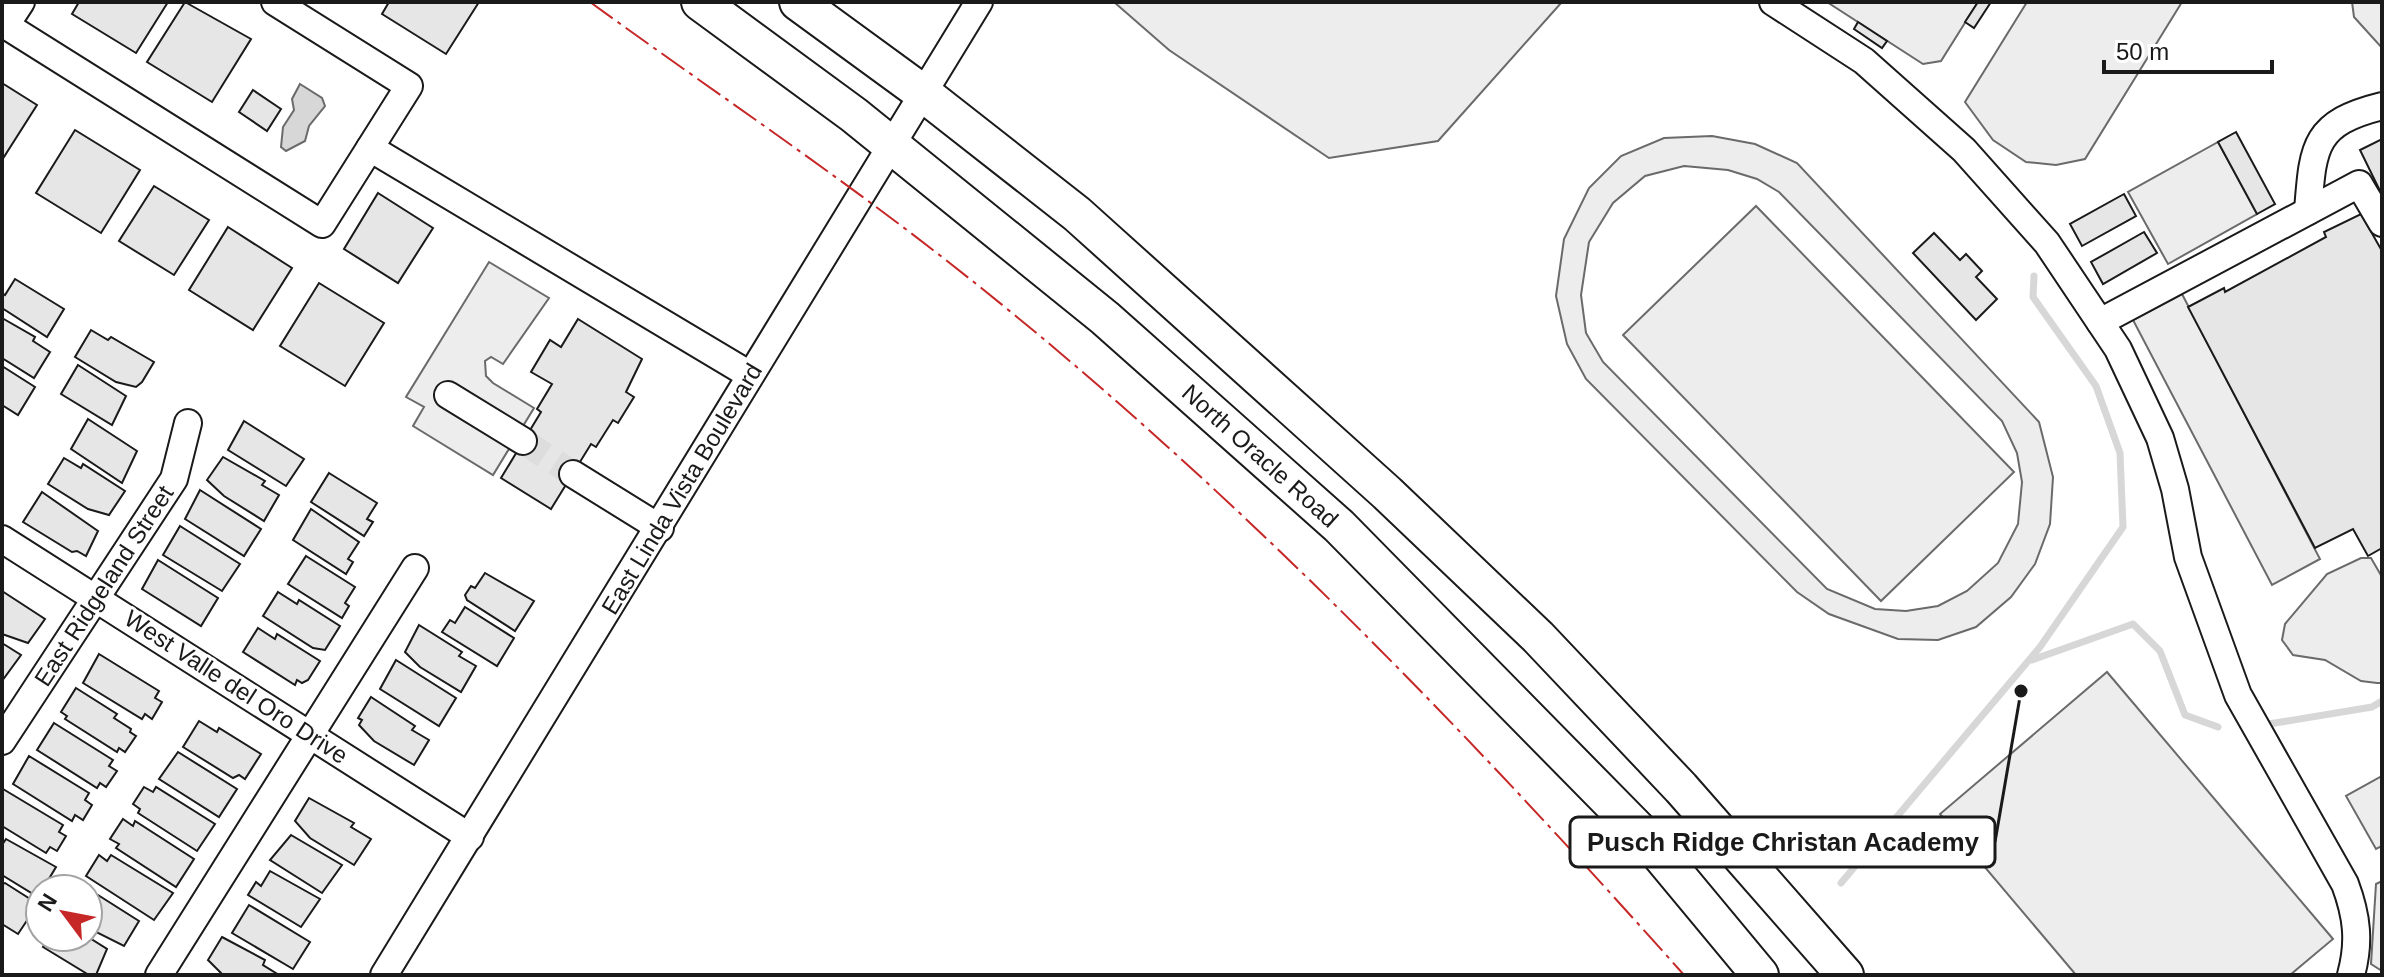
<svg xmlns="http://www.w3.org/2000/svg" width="2384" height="977" viewBox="0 0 2384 977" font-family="Helvetica,sans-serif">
  <rect width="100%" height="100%" fill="#fff"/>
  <!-- built -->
  <g fill="#ededed" stroke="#6a6a6a" stroke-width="2" fill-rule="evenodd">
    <path d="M1114,2H1562L1438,141L1329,158L1169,50Z"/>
    <path d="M1827,2H1978L1941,61L1923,64Z"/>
    <path d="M2027,2H2182L2085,159L2056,165L2026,162L1993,140L1965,102Z"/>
    <path d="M2352,2H2382V48L2354,17Z"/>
    <path d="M1712,136L1755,144L1797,163L2039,422L2053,477L2050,524L2035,564L2011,597L1976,627L1938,640L1898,639L1829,614L1797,592L1586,379L1567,344L1556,296L1564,239L1589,188L1621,156L1664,138ZM1684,166L1728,170L1757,179L1779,192L2002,421L2017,453L2022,482L2018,524L1998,563L1967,591L1938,606L1906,611L1875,609L1827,589L1603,362L1586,333L1581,295L1589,242L1613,203L1645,176Z"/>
    <path d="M2218,142L2257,214L2168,264L2128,192Z"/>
    <path d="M1756,206L2014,472L1881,601L1623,335Z"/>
    <path d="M489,262L549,298L503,364L491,357L485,361L486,376L493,383L534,408L493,475L413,426L424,407L406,397Z"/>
    <path d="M2182,294L2320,559L2272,585L2133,320Z"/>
    <path d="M2361,558H2371L2382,577V683H2377L2361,681L2325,660L2293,655L2282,640L2285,624L2327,574Z"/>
    <path d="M2107,672L2333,939L2290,975H2076L1940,814Z"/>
    <path d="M2382,776V846L2376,849L2346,796Z"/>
    <path d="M2382,881V971L2371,964L2376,884Z"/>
  </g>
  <!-- water -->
  <path fill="#d7d7d7" stroke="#6a6a6a" stroke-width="2" d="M300,84L322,98L325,106L309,126L305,141L286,151L281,147L283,127L294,110L292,99Z"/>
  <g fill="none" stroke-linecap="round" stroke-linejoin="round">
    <!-- stream -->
    <g stroke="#d7d7d7" stroke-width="7">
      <path d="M2032,660L2133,624L2160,651L2185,715L2218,727"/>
      <path d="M2269,724L2372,707L2382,701"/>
      <path d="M1841,883L2040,647L2123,527L2120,453L2096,386L2033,297L2034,276"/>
    </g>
  </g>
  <!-- building -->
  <g fill="#e6e6e6" stroke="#1a1a1a" stroke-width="2">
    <path d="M79,2H168L136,53L72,14Z"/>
    <path d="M185,2L251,39L212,102L147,62Z"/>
    <path d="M389,2H479L446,54L382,14Z"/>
    <path d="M1978,2H1991L1974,28L1965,22Z"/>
    <path d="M1858,22L1887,41L1882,48L1854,29Z"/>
    <path d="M2,83L37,105L2,160Z"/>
    <path d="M253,90L281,109L267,131L239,112Z"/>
    <path d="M75,130L140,170L101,233L36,193Z"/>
    <path d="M2236,132L2275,204L2257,214L2218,142Z"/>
    <path d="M2382,139V195L2360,150Z"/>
    <path d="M154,186L209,220L174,275L119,241Z"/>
    <path d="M378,193L433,228L398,283L344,249Z"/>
    <path d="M2124,194L2136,216L2082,246L2070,224Z"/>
    <path d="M2361,214L2382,251V548L2368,556L2353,529L2315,548L2188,307L2224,288L2225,292L2326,237L2324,232Z"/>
    <path d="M228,227L292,268L253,330L189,290Z"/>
    <path d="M2144,232L2157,253L2103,284L2091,262Z"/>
    <path d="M1934,233L1960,260L1966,254L1982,271L1976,277L1997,299L1976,320L1913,253Z"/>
    <path d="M15,279L64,309L47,337L2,308V293L5,295Z"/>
    <path d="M319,283L384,323L345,386L280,346Z"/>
    <path d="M2,318L35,337L33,341L50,352L34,378L2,358Z"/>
    <path d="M578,319L642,359L626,392L634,397L618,423L613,420L596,447L591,444L551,509L501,478L541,412L537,409L552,384L531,372L550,340L561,347Z"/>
    <path d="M91,330L108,340L111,337L154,362L142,382L136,387L116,382L75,357Z"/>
    <path d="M78,365L126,396L112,425L61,394Z"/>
    <path d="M2,366L35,387L18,415L2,405Z"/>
    <path d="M88,419L137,451L122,483L71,449Z"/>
    <path d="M244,421L304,459L286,486L228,450Z"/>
    <path d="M223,457L265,481L262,485L279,495L264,521L224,496L207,480Z"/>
    <path d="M64,458L81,468L83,464L125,491L109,515L88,509L48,484Z"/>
    <path d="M329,473L377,503L367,519L373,522L364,536L311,502Z"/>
    <path d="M200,490L261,529L244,556L185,519Z"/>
    <path d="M42,492L98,531L86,556L77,551L72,552L23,522Z"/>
    <path d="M311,509L359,542L348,559L353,562L346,574L293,540Z"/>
    <path d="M180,526L240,564L222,591L163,555Z"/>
    <path d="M306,556L355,587L345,603L349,606L342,618L288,584Z"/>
    <path d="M158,560L218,598L201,626L142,589Z"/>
    <path d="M485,573L534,601L515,631L467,600L465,595L471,586L475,588Z"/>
    <path d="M2,591L45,619L28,643L2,634Z"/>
    <path d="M278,592L297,604L299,600L340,626L325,650L313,648L263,616Z"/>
    <path d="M465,607L514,638L497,666L442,632L450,620L455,623Z"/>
    <path d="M419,625L462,652L459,656L476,666L461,692L420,667L405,652Z"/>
    <path d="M258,628L275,639L277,634L320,661L308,680L302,683L297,680L295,685L243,652Z"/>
    <path d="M2,643L21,655L2,681Z"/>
    <path d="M99,654L159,691L155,698L162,702L152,719L145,714L142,719L83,683Z"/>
    <path d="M396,660L456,698L439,726L380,689Z"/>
    <path d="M76,688L117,714L114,718L131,729L130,732L136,736L125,752L119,748L117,752L65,719L67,716L61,712Z"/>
    <path d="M371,697L415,726L412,730L429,740L414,765L374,741L359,725L362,720L358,718Z"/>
    <path d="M199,721L217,732L219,728L261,754L245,779L239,775L233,778L183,747Z"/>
    <path d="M54,723L113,760L109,766L117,771L106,787L100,783L97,788L37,750Z"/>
    <path d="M178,752L237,789L219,817L159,779Z"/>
    <path d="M29,756L89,793L85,800L92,805L83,820L75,815L72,821L13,784Z"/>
    <path d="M144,787L153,792L156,787L215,824L197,851L138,813L140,809L133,804Z"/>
    <path d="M3,789L63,825L59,832L66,836L57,851L50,847L46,853L2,826Z"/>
    <path d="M309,798L354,823L351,827L371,839L354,865L310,838L295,821Z"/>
    <path d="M123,819L133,826L135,821L194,859L176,887L116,848L119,844L110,839Z"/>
    <path d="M291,835L342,865L322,893L270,860Z"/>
    <path d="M6,839L56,867L38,897L2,875V845Z"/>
    <path d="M99,855L107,861L111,855L173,893L154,920L86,876Z"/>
    <path d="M270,871L320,899L301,927L248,895L256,882L261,886Z"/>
    <path d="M5,883L38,904L18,934L2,924V884Z"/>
    <path d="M88,895L95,899L98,895L139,921L124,946L88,928Z"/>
    <path d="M249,905L310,942L293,969L232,933Z"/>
    <path d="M49,937H88L107,949L96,975H89L43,947Z"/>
    <path d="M222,937L265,960L263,965L279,975H223L208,960Z"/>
  </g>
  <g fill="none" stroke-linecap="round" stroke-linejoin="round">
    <!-- minor-tunnel -->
    <path stroke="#ddd" stroke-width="26" stroke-dasharray="26 13" stroke-linecap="butt" d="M523,441L573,474"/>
    <defs>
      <g id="minor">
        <path d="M1773,2L1864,61L1964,150L2047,243L2118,349L2160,438L2175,489L2188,557L2238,695L2345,884C2357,916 2360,942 2351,975"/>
        <path d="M2,23L322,224L409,86L275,2"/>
        <path d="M6,25L21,2"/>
        <path d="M370,148L750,375"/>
        <path d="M2308,211C2313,147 2313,123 2382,106"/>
        <path d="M2100,322L2359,184L2382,223"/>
        <path d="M448,395L523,441"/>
        <path d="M573,474L660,528"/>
        <path d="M2,539L470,837"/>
        <path d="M2,741L174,479L188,423"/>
        <path d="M159,975L415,568"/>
        <path d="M384,975L979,2"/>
      </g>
      <g id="highway">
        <path d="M700,2L854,115L1105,318L1339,526L1647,839L1760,975"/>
        <path d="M798,2L924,94L1077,214L1387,493L1538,637L1681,788L1845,975"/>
      </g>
    </defs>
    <!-- minor casing -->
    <use href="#minor" stroke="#1a1a1a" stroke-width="30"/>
    <!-- highway casing -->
    <use href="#highway" stroke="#1a1a1a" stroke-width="40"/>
    <!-- minor -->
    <use href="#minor" stroke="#fff" stroke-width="26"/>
    <!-- highway -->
    <use href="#highway" stroke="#fff" stroke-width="36"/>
    <!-- power -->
    <path stroke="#c62828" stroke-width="2" stroke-dasharray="28 6 4 6" stroke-linecap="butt" d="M590,2C707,87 828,168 942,257C1214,469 1456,719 1684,975"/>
  </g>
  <g text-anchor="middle" stroke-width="6" stroke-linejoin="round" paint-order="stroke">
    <!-- street labels -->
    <g font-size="24" fill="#1a1a1a" stroke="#fff">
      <text transform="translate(1260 456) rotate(42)" y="8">North Oracle Road</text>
      <text transform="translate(682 489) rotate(-59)" y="8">East Linda Vista Boulevard</text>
      <text transform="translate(104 586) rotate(-57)" y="8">East Ridgeland Street</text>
      <text transform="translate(236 687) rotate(33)" y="8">West Valle del Oro Drive</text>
    </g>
  </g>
  <!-- callouts -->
  <path fill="none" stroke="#1a1a1a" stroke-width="3" d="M2021 691L1995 842"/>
  <circle fill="#1a1a1a" stroke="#fff" stroke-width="3" cx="2021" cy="691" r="8"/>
  <rect fill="#fff" stroke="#1a1a1a" stroke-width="3" x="1570" y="817" width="425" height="50" rx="8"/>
  <g font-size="26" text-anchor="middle" font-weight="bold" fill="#1a1a1a">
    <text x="1783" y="851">Pusch Ridge Christan Academy</text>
  </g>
  <!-- border -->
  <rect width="2384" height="977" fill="none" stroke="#1a1a1a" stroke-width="8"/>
  <!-- north arrow -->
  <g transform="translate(64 913) rotate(302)"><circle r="38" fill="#ffffff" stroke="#a3a3a3" stroke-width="2"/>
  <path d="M0-6L14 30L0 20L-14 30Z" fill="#c62828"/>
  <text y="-12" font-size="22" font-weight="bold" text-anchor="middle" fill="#1a1a1a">N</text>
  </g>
  <!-- scale -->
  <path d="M2104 60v12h168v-12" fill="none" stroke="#1a1a1a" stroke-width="4"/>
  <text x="2116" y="60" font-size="24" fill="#1a1a1a" stroke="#ffffff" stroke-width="6" paint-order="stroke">50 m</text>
</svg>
